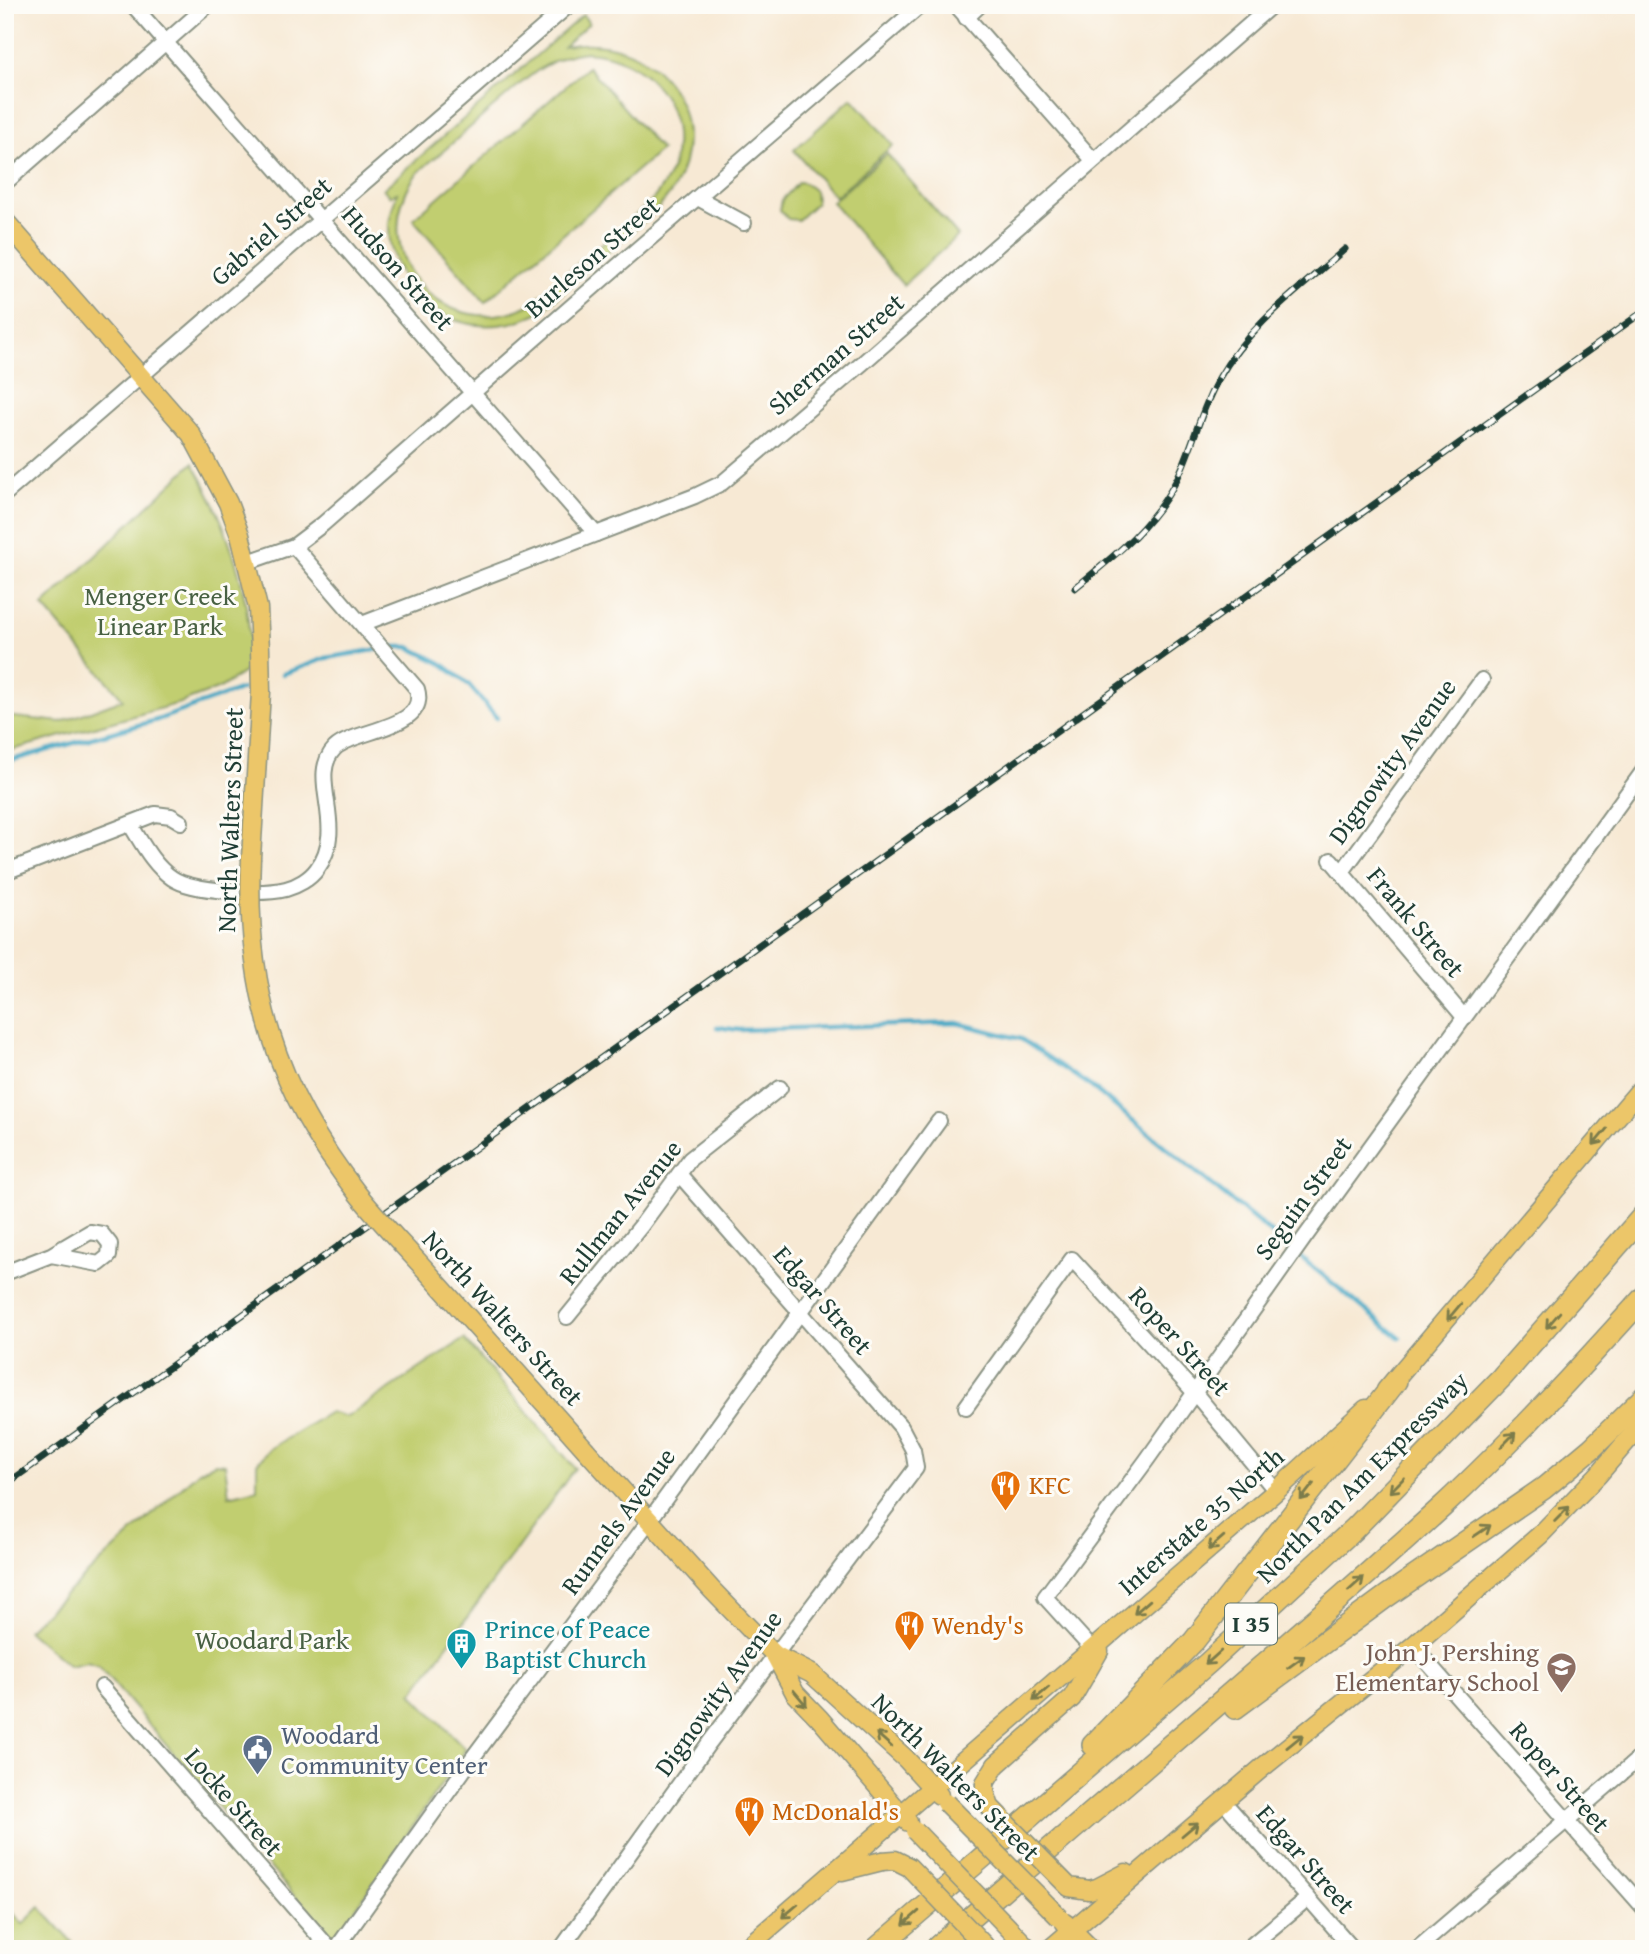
<svg xmlns="http://www.w3.org/2000/svg" width="1649" height="1954" viewBox="0 0 1649 1954" font-family="'Gentium Book Plus',serif">
  <rect width="100%" height="100%" fill="#fdfcf7"/>
  <filter id="ink" filterUnits="userSpaceOnUse"><feTurbulence type="fractalNoise" baseFrequency=".0143" numOctaves="2"/><feDisplacementMap in="SourceGraphic" scale="14" xChannelSelector="R" yChannelSelector="G"/><feConvolveMatrix kernelMatrix="1 2 1 2 8 2 1 2 1" color-interpolation-filters="sRGB"/></filter>
  <filter id="wash" filterUnits="userSpaceOnUse"><feTurbulence type="fractalNoise" baseFrequency=".00686" numOctaves="4" result="noise"/><feDisplacementMap in="SourceGraphic" scale="28" xChannelSelector="R" yChannelSelector="G"/><feGaussianBlur stdDeviation="1.57" result="paint"/><feColorMatrix in="noise" values="0 0 0 0 0 0 0 0 0 0 0 0 0 0 0 0 0 1.4 0 .05"/><feComposite in="paint" operator="in"/></filter>
  <g filter="url(#wash)">
    <rect width="100%" height="100%" fill="#f7e9d4"/>
    <!-- green -->
    <g fill="#c1ce70" stroke="#708652" stroke-width="2" fill-rule="evenodd">
      <path d="M583,15L589,23L564,46C650,29 716,109 674,188C669,196 662,203 657,210C634,230 611,250 588,269C572,284 555,303 535,314C496,334 449,328 418,296C399,277 388,251 389,224C390,214 394,203 397,193L390,196L383,189ZM586,52C648,56 692,109 671,171C666,183 658,193 650,203L529,305C447,346 364,258 413,179C420,169 431,161 440,154C457,139 475,123 492,108C521,84 546,56 586,52Z"/>
      <path d="M588,67L661,150L485,302L413,219Z"/>
      <path d="M852,98L893,145L835,197L794,150Z"/>
      <path d="M887,154L958,236L903,285L832,202Z"/>
      <path d="M799,182L805,183L815,191L816,203L798,220L788,219L780,210L782,200Z"/>
      <path d="M193,463C228,524 253,597 250,668L220,688L180,703L5,752V716L61,722L123,699L43,606Z"/>
      <path d="M464,1339L575,1468L412,1694L466,1749L339,1933L333,1935L324,1931L99,1666L87,1662L69,1666L27,1630L199,1471L215,1463L225,1464L229,1496L257,1489V1463L271,1448L330,1412L347,1417Z"/>
      <path d="M5,1905L23,1924L40,1907L74,1944L69,1949H12L5,1941Z"/>
    </g>
    <g fill="none" stroke-linecap="round" stroke-linejoin="round">
      <!-- stream -->
      <g stroke="#45a7c4" stroke-width="4.5">
        <path d="M283,674L326,658L392,647H409L441,663L468,684L497,718"/>
        <path d="M5,762L157,720L242,689"/>
        <path d="M717,1027L739,1030L957,1023L1021,1039L1093,1088L1400,1338"/>
      </g>
    </g>
  </g>
  <g filter="url(#ink)">
    <g fill="none" stroke-linecap="round" stroke-linejoin="round">
      <defs>
        <g id="minor">
          <path d="M133,5L596,534"/>
          <path d="M956,5L1093,160"/>
          <path d="M966,18L980,5"/>
          <path d="M5,183L208,5"/>
          <path d="M698,198L744,223"/>
          <path d="M5,494L569,5"/>
          <path d="M248,562L294,546L323,524L605,277L921,5"/>
          <path d="M362,624L695,496L722,483L865,361L1272,5"/>
          <path d="M130,824C142,843 153,865 172,878C192,892 263,895 286,889C297,886 310,879 317,869C349,826 306,777 335,748C355,729 429,729 417,689L294,546"/>
          <path d="M1331,860L1464,1017"/>
          <path d="M5,872L155,814L171,816L181,822"/>
          <path d="M1342,872L1482,680"/>
          <path d="M5,1273L51,1255L90,1232L102,1234L110,1244L109,1256L99,1264L51,1255"/>
          <path d="M567,1317L641,1226L690,1159L780,1088"/>
          <path d="M966,1407L1072,1259L1194,1392L1276,1491"/>
          <path d="M1413,1646L1644,1908"/>
          <path d="M1093,1650L1045,1597L1146,1461L1305,1237L1644,770"/>
          <path d="M102,1687L330,1949"/>
          <path d="M1223,1801L1353,1949"/>
          <path d="M336,1949L468,1764L649,1521L939,1121"/>
          <path d="M561,1949L709,1743L916,1468L913,1450L901,1427L679,1174"/>
          <path d="M1247,1949L1308,1898"/>
          <path d="M1417,1949L1644,1754"/>
        </g>
        <g id="major">
          <path d="M5,221L191,434L228,503L240,535L258,608L260,649L261,692L251,858"/>
          <path d="M1386,1390L1644,1085"/>
          <path d="M586,1450L712,1590L775,1655L795,1693L820,1719L908,1822"/>
          <path d="M775,1655L812,1674L906,1759L939,1795"/>
          <path d="M985,1783L996,1765L1072,1698L1099,1651"/>
          <path d="M842,1871L882,1861"/>
          <path d="M1089,1890L1097,1888L1126,1873"/>
          <path d="M1065,1923L1091,1949"/>
          <path d="M745,1949L1276,1491L1366,1409"/>
          <path d="M1050,1949L1263,1767L1413,1646L1540,1535L1598,1475L1644,1421"/>
        </g>
        <g id="highway">
          <path d="M1235,1708L1387,1596L1544,1488L1592,1448L1644,1397"/>
          <path d="M1093,1745L1194,1641L1396,1381"/>
          <path d="M876,1949L1208,1663L1354,1529L1502,1377L1644,1215"/>
          <path d="M935,1949C1103,1801 1276,1658 1442,1507C1513,1441 1579,1369 1644,1297"/>
        </g>
      </defs>
      <!-- minor casing -->
      <use href="#minor" stroke="#8b9384" stroke-width="18"/>
      <!-- major casing -->
      <use href="#major" stroke="#8b9384" stroke-width="21"/>
      <!-- highway casing -->
      <use href="#highway" stroke="#8b9384" stroke-width="24"/>
      <!-- minor -->
      <use href="#minor" stroke="#fff" stroke-width="14"/>
      <!-- major -->
      <use href="#major" stroke="#ecc669" stroke-width="18"/>
      <!-- highway -->
      <use href="#highway" stroke="#ecc669" stroke-width="21"/>
      <defs>
        <g id="rail">
          <path d="M1075,588C1113,557 1153,526 1176,481C1193,448 1200,410 1219,378C1248,326 1301,288 1345,249"/>
          <path d="M5,1485L1644,311"/>
        </g>
      </defs>
      <!-- rail casing -->
      <use href="#rail" stroke="#1f3d34" stroke-width="7"/>
      <!-- rail -->
      <use href="#rail" stroke="#fdfcf7" stroke-width="4.5" stroke-dasharray="13" stroke-linecap="butt"/>
      <defs>
        <g id="major-bridge">
          <path d="M251,858C245,989 276,1090 357,1193C380,1222 406,1248 431,1276C483,1334 534,1392 586,1450"/>
          <path d="M985,1783V1792L990,1807L1069,1887L1089,1890"/>
          <path d="M946,1803L1060,1918"/>
          <path d="M915,1831L1027,1947"/>
          <path d="M882,1861L895,1860L909,1867L984,1945L985,1949"/>
        </g>
      </defs>
      <!-- major-bridge casing -->
      <use href="#major-bridge" stroke="#8b9384" stroke-width="21" stroke-linecap="butt"/>
      <!-- major-bridge -->
      <use href="#major-bridge" stroke="#ecc669" stroke-width="18"/>
    </g>
    <!-- one-way arrows -->
    <defs><path id="oneway-shaft" d="M-6 0H5M1.5-3L5.5 0L1.5 3" fill="none" stroke-width="1.6" stroke-linecap="round" stroke-linejoin="round" transform="scale(1.75)"/></defs>
    <g stroke="#7b7b4c">
      <use href="#oneway-shaft" transform="translate(1600 1137) rotate(130)"/>
      <use href="#oneway-shaft" transform="translate(1454 1312) rotate(130)"/>
      <use href="#oneway-shaft" transform="translate(1553 1320) rotate(131)"/>
      <use href="#oneway-shaft" transform="translate(1508 1440) rotate(-45)"/>
      <use href="#oneway-shaft" transform="translate(1397 1485) rotate(135)"/>
      <use href="#oneway-shaft" transform="translate(1307 1492) rotate(128)"/>
      <use href="#oneway-shaft" transform="translate(1562 1514) rotate(-45)"/>
      <use href="#oneway-shaft" transform="translate(1482 1531) rotate(-34)"/>
      <use href="#oneway-shaft" transform="translate(1216 1543) rotate(139)"/>
      <use href="#oneway-shaft" transform="translate(1356 1584) rotate(-42)"/>
      <use href="#oneway-shaft" transform="translate(1142 1607) rotate(139)"/>
      <use href="#oneway-shaft" transform="translate(1213 1658) rotate(138)"/>
      <use href="#oneway-shaft" transform="translate(1296 1662) rotate(-36)"/>
      <use href="#oneway-shaft" transform="translate(1041 1694) rotate(139)"/>
      <use href="#oneway-shaft" transform="translate(800 1698) rotate(50)"/>
      <use href="#oneway-shaft" transform="translate(884 1740) rotate(-138)"/>
      <use href="#oneway-shaft" transform="translate(1295 1741) rotate(-39)"/>
      <use href="#oneway-shaft" transform="translate(1190 1829) rotate(-40)"/>
      <use href="#oneway-shaft" transform="translate(790 1911) rotate(140)"/>
      <use href="#oneway-shaft" transform="translate(911 1918) rotate(139)"/>
    </g>
  </g>
  <!-- icons -->
  <defs>
    <symbol id="restaurant-pin" viewBox="-11 -11 22 30"><path d="M0 17L-7.5 6A9.5 9.5 0 1 1 7.5 6Z" fill="#e8710a" stroke="#fdfcf7"/><path d="M-5-6h1v4h1v-4h1v4h1v-4h1v5L-1.5 .5V6h-2V.5L-5-1ZM5-6V6H3V1.5H1.5Q1.5-4 5-6Z" fill="#fff"/></symbol>
    <symbol id="building-pin" viewBox="-11 -11 22 30"><path d="M0 17L-7.5 6A9.5 9.5 0 1 1 7.5 6Z" fill="#0f9aa8" stroke="#fdfcf7"/><path d="M-4-6H4V6H1V3H-1V6H-4ZM-2.5-4.3h1.7v1.8h-1.7ZM.8-4.3h1.7v1.8H.8ZM-2.5-1h1.7V.8h-1.7ZM.8-1h1.7V.8H.8Z" fill="#fff"/></symbol>
    <symbol id="school-pin" viewBox="-11 -11 22 30"><path d="M0 17L-7.5 6A9.5 9.5 0 1 1 7.5 6Z" fill="#8d6e63" stroke="#fdfcf7"/><path d="M0-5L7-2L0 1L-7-2ZM-4 1L0 2.5L4 1V4Q0 6-4 4Z" fill="#fff"/></symbol>
    <symbol id="civic-pin" viewBox="-11 -11 22 30"><path d="M0 17L-7.5 6A9.5 9.5 0 1 1 7.5 6Z" fill="#5c6f8a" stroke="#fdfcf7"/><path d="M-.6-6.5H3V-4.5H.6V-3L4-1V1h2V6H-6V1h2V-1L-.6-3ZM-1.2 2.5V6h2.4V2.5Z" fill="#fff"/></symbol>
  </defs>
  <g fill-rule="evenodd">
    <use href="#restaurant-pin" x="988" y="1468" width="35" height="47"/>
    <use href="#restaurant-pin" x="892" y="1608" width="35" height="47"/>
    <use href="#building-pin" x="444" y="1626" width="35" height="47"/>
    <use href="#school-pin" x="1544" y="1650" width="35" height="47"/>
    <use href="#civic-pin" x="240" y="1732" width="35" height="47"/>
    <use href="#restaurant-pin" x="732" y="1794" width="35" height="47"/>
  </g>
  <g text-anchor="middle" stroke-width="6" stroke-linejoin="round" paint-order="stroke">
    <!-- shield labels -->
    <rect fill="#fdfcf7" stroke="#62766e" stroke-width="2" x="1225" y="1603.5" width="52" height="41" rx="5"/>
    <g font-size="24" font-weight="bold" fill="#1f3d34">
      <text x="1251" y="1632">I 35</text>
    </g>
    <!-- street labels -->
    <g font-size="26" fill="#1f3d34" stroke="#fdfcf7">
      <text transform="translate(271 231) rotate(-41)" y="9">Gabriel Street</text>
      <text transform="translate(592 257) rotate(-41)" y="9">Burleson Street</text>
      <text transform="translate(398 268) rotate(49)" y="9">Hudson Street</text>
      <text transform="translate(836 354) rotate(-41)" y="9">Sherman Street</text>
      <text transform="translate(1392 761) rotate(-54)" y="9">Dignowity Avenue</text>
      <text transform="translate(230 820) rotate(-88)" y="9">North Walters Street</text>
      <text transform="translate(1416 922) rotate(50)" y="9">Frank Street</text>
      <text transform="translate(1303 1198) rotate(-54)" y="9">Seguin Street</text>
      <text transform="translate(620 1212) rotate(-51)" y="9">Rullman Avenue</text>
      <text transform="translate(823 1300) rotate(49)" y="9">Edgar Street</text>
      <text transform="translate(503 1318) rotate(48)" y="9">North Walters Street</text>
      <text transform="translate(1180 1341) rotate(48)" y="9">Roper Street</text>
      <text transform="translate(1362 1477) rotate(-45)" y="9">North Pan Am Expressway</text>
      <text transform="translate(618 1521) rotate(-54)" y="9">Runnels Avenue</text>
      <text transform="translate(1201 1521) rotate(-41)" y="9">Interstate 35 North</text>
      <text transform="translate(718 1693) rotate(-54)" y="9">Dignowity Avenue</text>
      <text transform="translate(956 1777) rotate(45)" y="9">North Walters Street</text>
      <text transform="translate(1560 1777) rotate(49)" y="9">Roper Street</text>
      <text transform="translate(234 1802) rotate(49)" y="9">Locke Street</text>
      <text transform="translate(1306 1859) rotate(49)" y="9">Edgar Street</text>
    </g>
    <!-- park labels -->
    <g font-size="26" fill="#486143" stroke="#fdfcf7">
      <text x="160" y="605">Menger Creek<tspan x="160" dy="30">Linear Park</tspan></text>
      <text x="272" y="1649">Woodard Park</text>
    </g>
    <!-- food labels -->
    <g font-size="26" fill="#c56008" stroke="#fdfcf7" text-anchor="start">
      <text x="1029" y="1494">KFC</text>
      <text x="932" y="1634">Wendy's</text>
      <text x="772" y="1820">McDonald's</text>
    </g>
    <!-- culture labels -->
    <g font-size="26" fill="#0d838f" stroke="#fdfcf7" text-anchor="start">
      <text x="485" y="1638">Prince of Peace<tspan x="485" dy="30">Baptist Church</tspan></text>
    </g>
    <!-- education labels -->
    <g font-size="26" fill="#785e54" stroke="#fdfcf7" text-anchor="end">
      <text x="1539" y="1661">John J. Pershing<tspan x="1539" dy="30">Elementary School</tspan></text>
    </g>
    <!-- service labels -->
    <g font-size="26" fill="#4e5e75" stroke="#fdfcf7" text-anchor="start">
      <text x="281" y="1744">Woodard<tspan x="281" dy="30">Community Center</tspan></text>
    </g>
  </g>
  <!-- margin -->
  <rect width="1649" height="1954" fill="none" stroke="#fdfcf7" stroke-width="28"/>
</svg>
